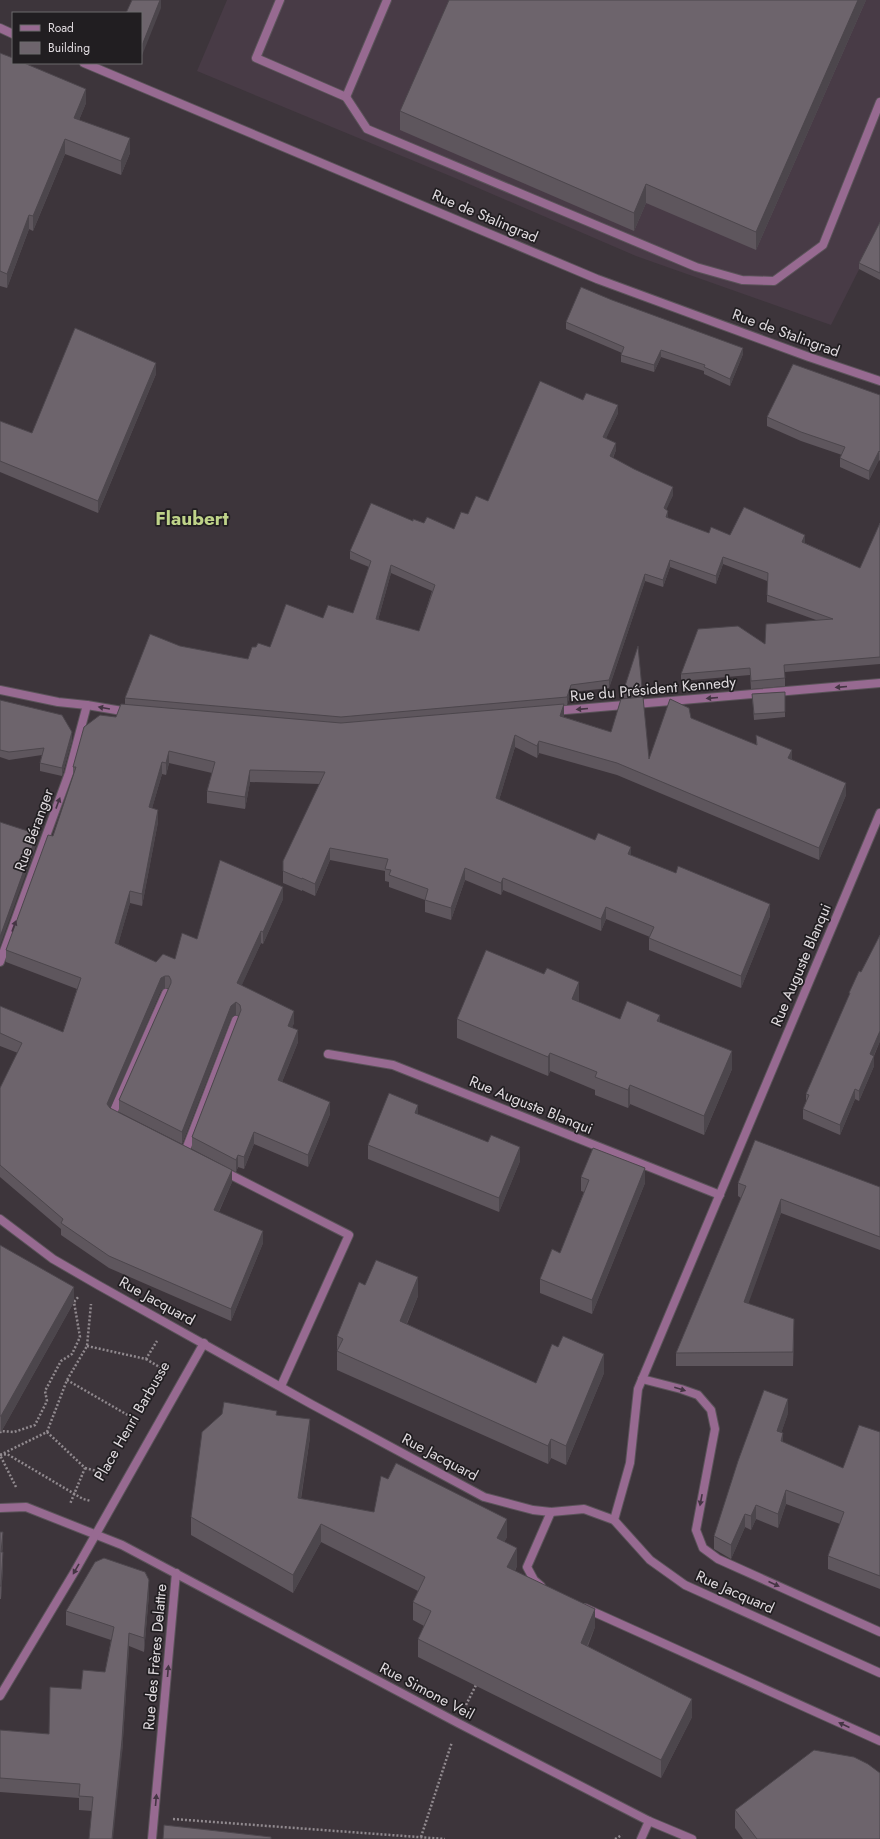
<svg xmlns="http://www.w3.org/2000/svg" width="880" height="1839" viewBox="0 0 880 1839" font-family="Jost,sans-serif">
  <rect width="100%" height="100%" fill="#3d353b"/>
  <!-- built -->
  <path fill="#483b46" d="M227,0H880V228L831,325L636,256L455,178L197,71Z"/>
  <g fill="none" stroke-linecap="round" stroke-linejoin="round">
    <defs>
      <g id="service">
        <path d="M280,0L256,58L346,97L387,0"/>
        <path d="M346,97L367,129L696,267L742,280L774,281L823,245L880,102"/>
        <path d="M328,1054L393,1065L720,1195"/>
        <path d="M116,1117L112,1115L166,993"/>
        <path d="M185,1152L236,1020"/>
        <path d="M223,1171L349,1235L281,1386"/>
        <path d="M541,1586L534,1580L527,1567L551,1512"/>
        <path d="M585,1608L880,1741"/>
        <path d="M649,1821L692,1839"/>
      </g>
      <g id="minor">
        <path d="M0,690L58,702L87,705L128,712"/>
        <path d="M554,711L880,683"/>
        <path d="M0,962L69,773L87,705"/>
        <path d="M642,1379L681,1389L698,1395L711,1410L715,1429L696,1530L703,1548L718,1559L880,1632"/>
        <path d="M0,1508L26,1507L122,1545L458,1723L649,1821L641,1839"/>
        <path d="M614,1520L630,1463L638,1389L880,813"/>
        <path d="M152,1839L176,1573"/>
      </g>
      <g id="tertiary">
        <path d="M0,28L13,34"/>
        <path d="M84,63L597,279L809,357L880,381"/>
        <path d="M0,1219L53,1259L98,1285L311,1404L484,1497L533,1510L551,1512L584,1509L614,1520L650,1560L685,1585L880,1673"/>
        <path d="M0,1696L75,1571L204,1343"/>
      </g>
    </defs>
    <!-- service casing -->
    <use href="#service" stroke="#5a5359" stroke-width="10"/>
    <!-- minor casing -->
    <use href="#minor" stroke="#5a5359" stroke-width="10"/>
    <!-- tertiary casing -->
    <use href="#tertiary" stroke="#5a5359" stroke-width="10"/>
    <!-- path -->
    <g stroke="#918a8f" stroke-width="2.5" stroke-dasharray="2 2" stroke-linecap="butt">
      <path d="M87,1346L146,1359L157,1341"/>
      <path d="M146,1359L166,1371"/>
      <path d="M67,1380L138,1421"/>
      <path d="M47,1432L85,1468L70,1504"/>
      <path d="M0,1433L1,1431L14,1432L35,1425L47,1401L45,1391L61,1361L72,1354L80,1337L74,1302L79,1296"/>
      <path d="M0,1455L7,1454L83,1499L91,1501"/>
      <path d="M85,1468L108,1474"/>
      <path d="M16,1487L0,1455L47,1432L67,1380L87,1346L91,1304"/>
      <path d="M466,1705L477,1683"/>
      <path d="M173,1819L445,1839"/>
      <path d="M421,1837L452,1742"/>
      <path d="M615,1839L622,1835"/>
    </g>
    <!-- service -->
    <use href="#service" stroke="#976a91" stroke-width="8"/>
    <!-- minor -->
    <use href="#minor" stroke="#976a91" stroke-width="8"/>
    <!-- tertiary -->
    <use href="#tertiary" stroke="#976a91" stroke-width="8"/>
  </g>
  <!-- wall -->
  <g fill="#5e565d" fill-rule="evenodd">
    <path d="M866,0L756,250L646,203L634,231L400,130V111Z"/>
    <path d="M0,53L86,103L79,120L130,153L121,175L65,154L33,231L29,229L7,288L0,286Z"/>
    <path d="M880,222V280L859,269V263Z"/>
    <path d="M612,300L743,354L730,386L704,374V371L661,357L654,372L621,362V355L622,353L566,329V322Z"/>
    <path d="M156,374L98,513L0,472V421L32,433Z"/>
    <path d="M880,395V461L879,460L869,480L840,467V458L842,455L801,441L767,426V417Z"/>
    <path d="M583,400L618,413L606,438L616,450L613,458L673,495L666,509L668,518L709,533L805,542V543L860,568L880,523V664L785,672V686L751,689L750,675L681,681V674L765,644L816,620L767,602V581L723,564L716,584L670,567L663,587L645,581L609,688L571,692L567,705H564V717L611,732L624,699V689L642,688V697L649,759L691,718L756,745V735L792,760L846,795L819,860L617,775L539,753L537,758L515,747L499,800L631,855L770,916L741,988L649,950V938L650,937L606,919L601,931L503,890L501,895L465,880L451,920L425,912V900L389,887V882L385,881V871L330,860L315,896L302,890V891L283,883V861L320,784L250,782L245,809L207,803V791L212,773L169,763L166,775L162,774L152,808L158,822L142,906L130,903L118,944L156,962L175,959L197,939L283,899L263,944L261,943L241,986L294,1023L292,1027L298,1042L282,1082L330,1114L308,1167L254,1144L244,1169L238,1167L236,1172L192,1149V1137L239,1016L236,1015L231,1018L182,1144L119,1112V1100L169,988H165L161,990L110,1108L232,1182L219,1212L263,1243L231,1321L109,1268L61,1235V1229L0,1177V1088L18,1053L0,1046V1006L63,1032L77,989L6,962V950L53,836L73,777V767L116,717L125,704V698L180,646L248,659L256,647H270L323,618L353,613L369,567L350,559V551L413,521L454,529L468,514L488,501ZM391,573L432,591L419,631L378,620Z"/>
    <path d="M785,692V717L754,720L752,694Z"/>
    <path d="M0,700L72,740L62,776L40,771V763L42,755L9,760L0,757Z"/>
    <path d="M880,935V1041L874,1056V1066L859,1101L855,1099L840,1135L803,1119V1109L806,1102V1094L849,996V993L861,972Z"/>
    <path d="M579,1000L578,1002L620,1019L660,1022L732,1069L704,1135L630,1104L628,1108L595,1095V1090L550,1071L548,1076L457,1038V1019Z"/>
    <path d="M418,1114L520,1161L499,1212L368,1159V1145Z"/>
    <path d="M581,1177L645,1183L592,1314L540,1293V1279L560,1253L584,1192L581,1191Z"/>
    <path d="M738,1183L880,1187V1250L781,1213L748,1303L794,1333L793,1366H676V1353L741,1198L738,1196Z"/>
    <path d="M0,1245L74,1302L1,1432L0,1431Z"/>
    <path d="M365,1285L418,1296L407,1324L536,1383L604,1373L566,1465L551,1458L548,1464L337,1370V1336Z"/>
    <path d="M788,1413L781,1433L783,1442L843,1468L880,1432V1589L828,1569V1556L840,1524L786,1504L778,1528L756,1519L751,1530L745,1527L731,1559L714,1549V1536Z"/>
    <path d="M277,1415L310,1437L301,1499L507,1537L504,1542L517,1566L515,1571L595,1627L588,1646L692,1717L661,1778L418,1657V1639L424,1626L413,1620V1602L418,1591L321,1542L293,1593L191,1535V1517Z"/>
    <path d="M0,1532L3,1545L2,1552L3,1565L1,1599H0Z"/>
    <path d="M149,1594L144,1652L129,1646L122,1754L92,1811L79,1810V1798L0,1792V1730L49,1734L81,1689L105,1672L111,1640L66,1625V1611Z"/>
    <path d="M735,1810L880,1839H743L735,1828Z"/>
  </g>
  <!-- shaded-wall -->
  <g fill="#4c464c">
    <path d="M160,0H161V8L141,58V48Z"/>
    <path d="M858,0H866L756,250V232Z"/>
    <path d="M86,89V103L74,132V118Z"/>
    <path d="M130,138V153L121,175V161Z"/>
    <path d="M65,139V154L33,231V216Z"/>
    <path d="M646,184V203L634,231V213Z"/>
    <path d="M29,215V229L7,288V274Z"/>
    <path d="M743,348V354L730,386V379Z"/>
    <path d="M661,350V357L654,372V365Z"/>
    <path d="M156,363V374L98,513V501Z"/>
    <path d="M618,405V413L603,445V437Z"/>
    <path d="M616,443V450L610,463V456Z"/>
    <path d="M879,451V460L869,480V471Z"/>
    <path d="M673,487V495L664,515V508Z"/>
    <path d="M668,511V518L666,517Z"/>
    <path d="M805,535V542L802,550V542Z"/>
    <path d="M723,557V564L716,584V576Z"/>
    <path d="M670,560V567L663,587V580Z"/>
    <path d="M391,565V573L376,627V619Z"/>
    <path d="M645,574V581L609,688V680Z"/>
    <path d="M571,685V692L567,705V697Z"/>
    <path d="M564,704V716L560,728V716Z"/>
    <path d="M72,732V740L62,776V768Z"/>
    <path d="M515,735V747L496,810V798Z"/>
    <path d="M539,741V753L537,758V746Z"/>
    <path d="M792,750V762L788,758Z"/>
    <path d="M169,751V763L166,775V763Z"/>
    <path d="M162,762V774L149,819V807Z"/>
    <path d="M250,770V782L245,809V797Z"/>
    <path d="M846,783V795L819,860V848Z"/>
    <path d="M158,810V822L142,906V894Z"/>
    <path d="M37,834V843L0,946V937Z"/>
    <path d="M631,847V859L628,854Z"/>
    <path d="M330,848V860L315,896V884Z"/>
    <path d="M465,868V880L451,920V908Z"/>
    <path d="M503,878V890L501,895V883Z"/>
    <path d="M283,887V899L263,944V932Z"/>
    <path d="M130,891V903L115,955V943Z"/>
    <path d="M770,904V916L741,988V976Z"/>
    <path d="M606,907V919L601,931V919Z"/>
    <path d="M261,931V943L237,996V983Z"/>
    <path d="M165,976V988L161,990L107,1116V1104L161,978Z"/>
    <path d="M579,982V1000L572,1018V999Z"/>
    <path d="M236,1002V1015L231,1018L182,1144V1132L231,1006Z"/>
    <path d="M294,1011V1023L288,1038V1026Z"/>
    <path d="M660,1015V1033L657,1021Z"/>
    <path d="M298,1030V1042L278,1092V1080Z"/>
    <path d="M880,1031V1041L870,1064V1054Z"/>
    <path d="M732,1051V1069L704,1135V1116Z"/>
    <path d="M550,1053V1071L548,1076V1057Z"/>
    <path d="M874,1056V1066L859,1101V1091Z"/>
    <path d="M630,1085V1104L628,1108V1090Z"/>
    <path d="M855,1089V1099L840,1135V1125Z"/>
    <path d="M330,1102V1114L308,1167V1155Z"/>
    <path d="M418,1105V1120L415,1113Z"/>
    <path d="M254,1132V1144L244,1169V1157Z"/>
    <path d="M520,1147V1161L499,1212V1198Z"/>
    <path d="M238,1155V1167L236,1172V1160Z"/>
    <path d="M645,1168V1183L592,1314V1300Z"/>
    <path d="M232,1170V1182L214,1222V1210Z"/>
    <path d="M781,1199V1213L744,1316V1302Z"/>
    <path d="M263,1231V1243L231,1321V1309Z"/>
    <path d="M418,1277V1296L400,1339V1321Z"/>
    <path d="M74,1287V1302L1,1432V1416Z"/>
    <path d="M794,1319V1333L793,1366V1352Z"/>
    <path d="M604,1354V1373L566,1465V1446Z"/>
    <path d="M788,1399V1413L777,1445V1431Z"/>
    <path d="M310,1419V1437L298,1516V1498Z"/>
    <path d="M783,1433V1447L781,1441Z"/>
    <path d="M551,1439V1458L548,1464V1446Z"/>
    <path d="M786,1490V1504L778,1528V1514Z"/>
    <path d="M756,1505V1519L751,1530V1516Z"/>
    <path d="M745,1514V1527L731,1559V1545Z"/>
    <path d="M507,1519V1537L497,1556V1538Z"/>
    <path d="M321,1524V1542L293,1593V1575Z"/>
    <path d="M3,1532V1545L1,1565V1552Z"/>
    <path d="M517,1548V1566L507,1585V1567Z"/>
    <path d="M3,1552V1565L1,1599V1586Z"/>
    <path d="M149,1580V1594L144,1652V1638Z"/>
    <path d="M595,1609V1627L581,1660V1643Z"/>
    <path d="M129,1633V1646L122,1754L113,1839H112Z"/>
    <path d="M692,1699V1717L661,1778V1760Z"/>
  </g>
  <!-- building -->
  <g fill="#6d646c" stroke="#4c464c" fill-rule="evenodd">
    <path d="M132,0H160L141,48V13H126Z"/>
    <path d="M449,0H858L756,232L646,184L634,213L400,111Z"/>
    <path d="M0,53L13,58V63H24L86,89L74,118L130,138L121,161L65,139L33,216L29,215L7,274L0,271Z"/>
    <path d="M880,222V273L859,263Z"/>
    <path d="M581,287L612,300L743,348L730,379L704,367L705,365L661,350L654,365L621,355L624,347L566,322Z"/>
    <path d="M75,328L156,363L98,501L0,461V421L32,433Z"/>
    <path d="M793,364L880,395V452L879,451L869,471L840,458L845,447L801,432L767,417Z"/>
    <path d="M540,381L583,400L586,393L618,405L603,437L616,443L610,456L634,469L673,487L664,508L668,511L666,517L709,533L711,527L730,535L744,507L805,535L802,542L860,568L880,523V657L784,665L785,678L751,681L750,668L681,674L698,629L738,626L765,644L766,624L833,619L767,595L768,573L723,557L716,576L670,560L663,580L645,574L609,680L571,685L567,697L341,717L125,698L150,634L180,646L248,659L252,647H256L258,643L270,647L286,604L323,618L328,605L353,613L371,561L350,551L371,503L413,521V519L424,523L427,517L454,529L461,512L468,514L476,496L488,501ZM391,565L435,585L419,631L376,619Z"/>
    <path d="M638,646L642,688L624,689Z"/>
    <path d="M785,692V712L754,714L752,694Z"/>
    <path d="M643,697L649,759L670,699L689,708L691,718L757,745L756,735L792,750L788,758L846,783L819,848L617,763L539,741L537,746L515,735L496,798L595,840L598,833L631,847L628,854L676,873L678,866L770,904L741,976L649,938L654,927L606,907L601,919L503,878L501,883L465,868L451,908L425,900L428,889L389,875L391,870L385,869L388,859L330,848L315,884L302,878V879L283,871V861L325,772L250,770L245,797L207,791L215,762L169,751L166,763L162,762L149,807L158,810L142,894L130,891L115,943L156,962L163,954L175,959L182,933L197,939L220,860L283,887L263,932L261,931L237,983L294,1011L288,1026L298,1030L278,1080L330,1102L308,1155L254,1132L244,1157L238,1155L236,1160L192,1137L241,1010L240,1005L236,1002L231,1006L182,1132L119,1100L171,983V980L169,976H165L161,978L107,1104L110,1108L232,1170L214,1210L263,1231L231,1309L109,1256L61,1223L63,1219L0,1165V1088L22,1043L0,1033V1006L63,1032L81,978L6,950L48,835L53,836L76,767H73L84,727L100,715L116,717L121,704L341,723L564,704L560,716L611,732L621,699Z"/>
    <path d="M0,700L62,715L72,732L62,768L40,763L44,748L9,752L0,750Z"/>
    <path d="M0,822L37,834L0,937Z"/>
    <path d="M880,935V1031L870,1054L874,1056L859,1091L855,1089L840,1125L803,1109L809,1095L806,1094L850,993H849L859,971L861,972Z"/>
    <path d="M486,950L544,974L547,968L579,982L572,999L620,1019L627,1001L660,1015L657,1021L732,1051L704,1116L630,1085L628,1090L595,1077L597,1072L550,1053L548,1057L457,1019Z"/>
    <path d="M389,1093L418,1105L415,1113L488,1142L491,1135L520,1147L499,1198L368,1145Z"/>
    <path d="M755,1140L880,1187V1237L781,1199L744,1302L794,1319L793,1352L676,1353L746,1186L738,1183Z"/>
    <path d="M593,1148L645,1168L592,1300L540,1279L552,1249L560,1253L589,1180L581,1177Z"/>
    <path d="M0,1245L74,1287L1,1416H0Z"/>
    <path d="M376,1260L418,1277L400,1321L536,1383L552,1344L558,1347L563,1336L604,1354L566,1446L551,1439L548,1446L337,1351L343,1339L337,1336L359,1282L365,1285Z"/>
    <path d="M764,1390L788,1399L777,1431L783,1433L781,1441L843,1468L859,1425L880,1432V1576L828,1556L844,1512L786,1490L778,1514L756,1505L751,1516L745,1514L731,1545L714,1536L738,1461Z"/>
    <path d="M224,1402L277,1411L276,1415L310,1419L298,1498L374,1512L381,1476L388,1479L396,1463L507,1519L497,1538L517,1548L507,1567L595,1609L581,1643L692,1699L661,1760L418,1639L431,1611L413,1602L425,1577L321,1524L293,1575L191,1517L202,1432L222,1414Z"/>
    <path d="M0,1532H3L1,1552H3L1,1586H0Z"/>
    <path d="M104,1558L145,1572L149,1580L144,1638L129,1633L122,1740L112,1839H89L93,1797L79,1796L80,1784L0,1778V1730L49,1734L50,1687L81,1689L83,1670L105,1672L114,1627L66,1611L95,1562Z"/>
    <path d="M814,1750L854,1757L868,1764L880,1773V1839H757L735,1810Z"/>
    <path d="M164,1825L271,1837V1839H163Z"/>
  </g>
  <!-- one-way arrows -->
  <defs><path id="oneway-solid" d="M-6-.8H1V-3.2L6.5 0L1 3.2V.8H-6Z"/></defs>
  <g fill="#443543">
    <use href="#oneway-solid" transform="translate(841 687) rotate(175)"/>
    <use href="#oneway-solid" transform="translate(712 698) rotate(175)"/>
    <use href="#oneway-solid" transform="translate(104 708) rotate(-170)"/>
    <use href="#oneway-solid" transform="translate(582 709) rotate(175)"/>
    <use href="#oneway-solid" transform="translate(58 803) rotate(-70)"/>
    <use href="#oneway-solid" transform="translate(14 926) rotate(-70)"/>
    <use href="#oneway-solid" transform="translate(680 1389) rotate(17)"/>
    <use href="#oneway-solid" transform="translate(701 1500) rotate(101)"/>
    <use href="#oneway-solid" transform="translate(76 1569) rotate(120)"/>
    <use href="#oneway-solid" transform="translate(774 1584) rotate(24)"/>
    <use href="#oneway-solid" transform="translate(168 1671) rotate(-85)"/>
    <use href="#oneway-solid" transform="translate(844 1725) rotate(-156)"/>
    <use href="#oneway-solid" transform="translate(156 1800) rotate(-85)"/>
  </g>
  <g text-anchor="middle" stroke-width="3.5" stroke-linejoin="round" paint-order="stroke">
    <!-- street labels -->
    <g font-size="15" fill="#e0dbdf" stroke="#211e21">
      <text transform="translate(485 216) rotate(23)" y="5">Rue de Stalingrad</text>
      <text transform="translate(786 333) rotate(20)" y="5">Rue de Stalingrad</text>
      <text transform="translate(653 689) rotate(-5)" y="5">Rue du Président Kennedy</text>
      <text transform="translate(34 830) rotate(-70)" y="5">Rue Béranger</text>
      <text transform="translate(801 965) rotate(-67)" y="5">Rue Auguste Blanqui</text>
      <text transform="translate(531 1105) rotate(22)" y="5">Rue Auguste Blanqui</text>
      <text transform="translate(157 1301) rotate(29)" y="5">Rue Jacquard</text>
      <text transform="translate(132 1421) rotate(-60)" y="5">Place Henri Barbusse</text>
      <text transform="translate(440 1457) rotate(28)" y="5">Rue Jacquard</text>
      <text transform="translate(735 1592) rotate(24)" y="5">Rue Jacquard</text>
      <text transform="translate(155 1657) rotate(-85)" y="5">Rue des Frères Delattre</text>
      <text transform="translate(427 1691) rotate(28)" y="5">Rue Simone Veil</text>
    </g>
    <!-- district labels -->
    <g font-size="19" font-weight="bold" fill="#bfd389" stroke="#211e21">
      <text x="192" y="525">Flaubert</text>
    </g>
  </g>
  <!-- legend -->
  <rect x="12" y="12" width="130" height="52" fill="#211e21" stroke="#6d6a6d"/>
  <rect x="20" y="25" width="20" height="6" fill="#976a91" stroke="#6d6a6d"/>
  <text x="48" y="32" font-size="12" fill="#e0dbdf">Road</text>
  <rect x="20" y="42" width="20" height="12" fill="#6d646c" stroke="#6d6a6d"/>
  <text x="48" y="52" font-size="12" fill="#e0dbdf">Building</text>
</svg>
